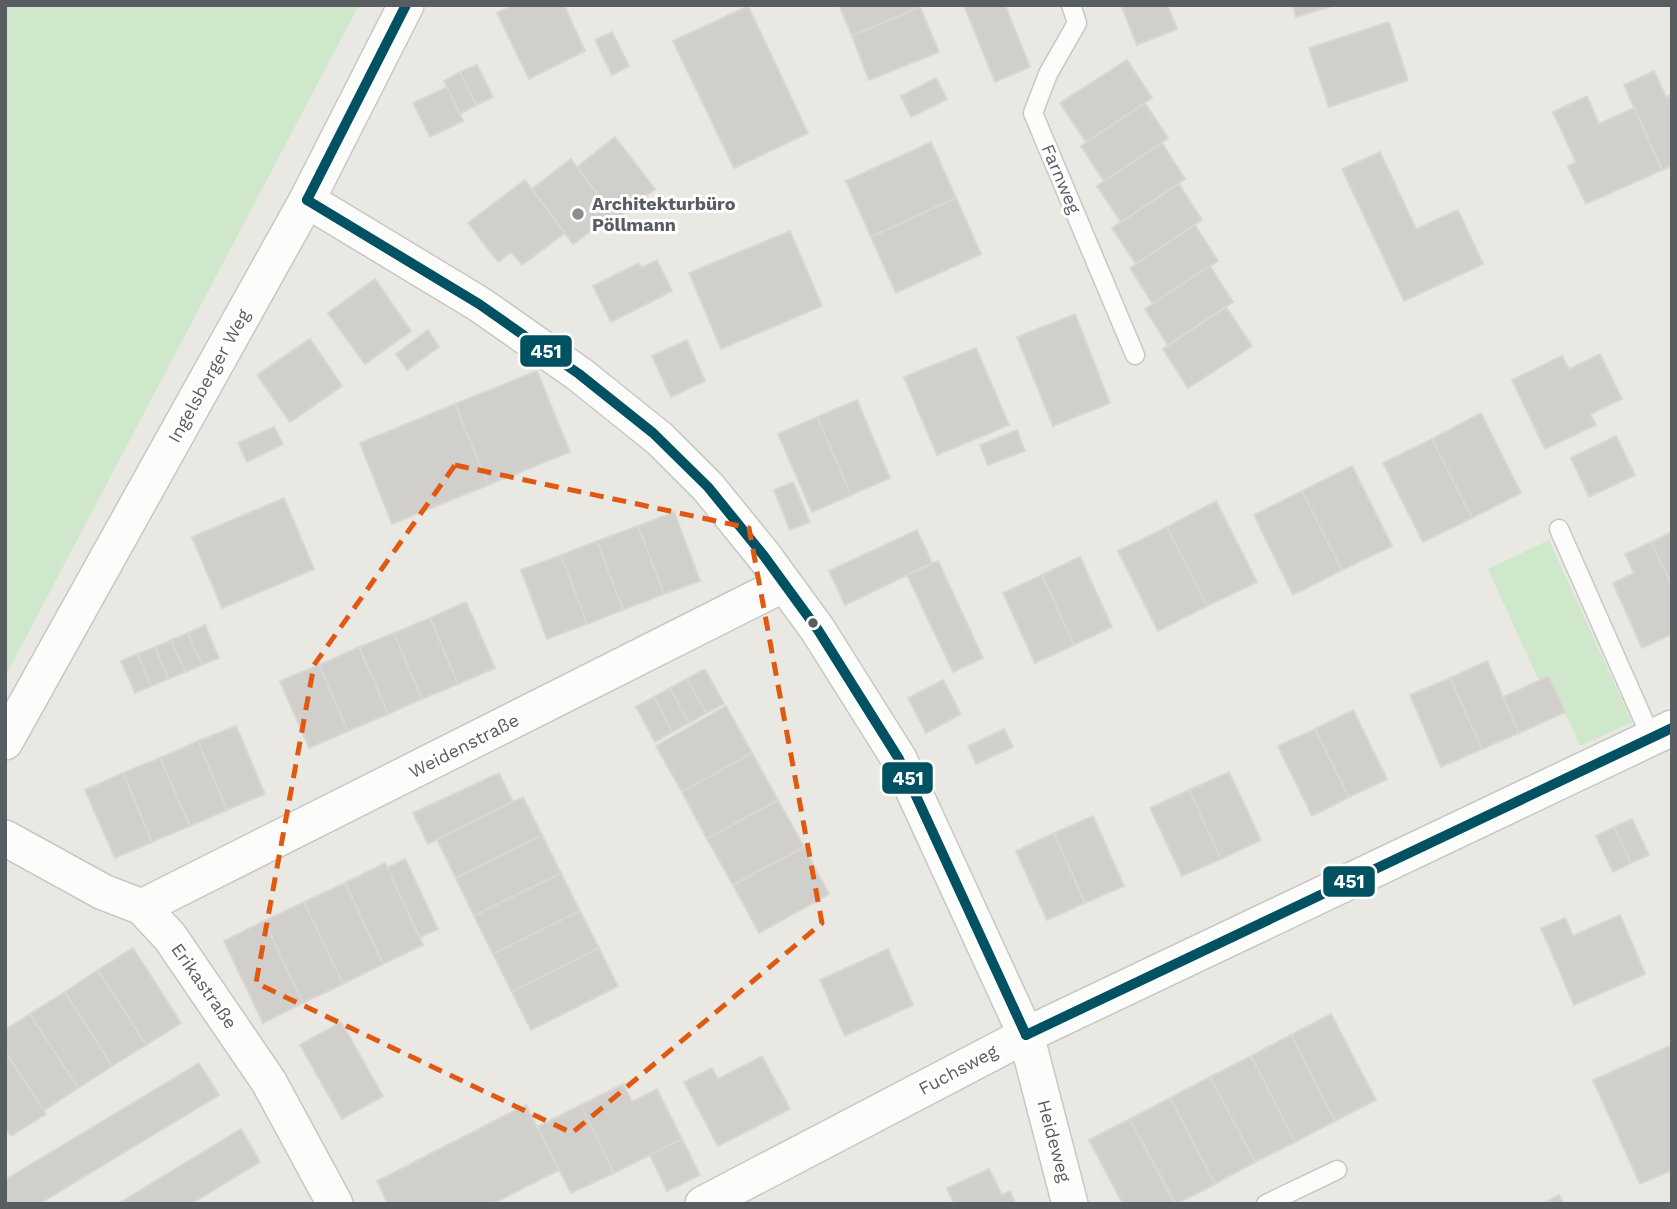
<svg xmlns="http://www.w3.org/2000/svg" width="1677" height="1209" viewBox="0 0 1677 1209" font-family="'Work Sans',sans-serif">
  <rect width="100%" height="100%" fill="#eae8e2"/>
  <!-- green -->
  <g fill="#cfe8cb">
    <path d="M5,5H359L5,677Z"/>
    <path d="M1549,540L1632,722L1580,746L1565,712L1539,681L1488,569Z"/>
  </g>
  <!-- building -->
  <g fill="#d0cfcb" stroke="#d9d7d2" stroke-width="2">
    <path d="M513,5H564L585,51L529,79L497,13Z"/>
    <path d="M839,5H920V7L852,36Z"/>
    <path d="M964,5H1005L1030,67L995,82Z"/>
    <path d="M1121,5H1167L1177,29L1137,45Z"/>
    <path d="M1293,5H1335L1296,17Z"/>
    <path d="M748,6L808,133L734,168L673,41Z"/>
    <path d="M920,7L939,52L869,80L852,36Z"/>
    <path d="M1389,22L1408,80L1329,107L1309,48Z"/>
    <path d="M612,32L629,66L612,75L595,40Z"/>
    <path d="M1127,60L1152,98L1086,142L1060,103Z"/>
    <path d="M477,65L493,97L476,105L460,72Z"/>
    <path d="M1654,71L1666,97L1672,94V166L1662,170L1624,85Z"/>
    <path d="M460,72L476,105L460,114L444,81Z"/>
    <path d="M936,78L947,99L911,117L901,96Z"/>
    <path d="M447,87L463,121L430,137L413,103Z"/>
    <path d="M1587,96L1599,124L1634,108L1662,170L1586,204L1568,166L1576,162L1553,112Z"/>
    <path d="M1145,103L1168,138L1104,181L1081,146Z"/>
    <path d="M615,137L655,189L616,219L577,167Z"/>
    <path d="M931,142L956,198L871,237L846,181Z"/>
    <path d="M1162,143L1185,179L1121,222L1097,186Z"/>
    <path d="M1380,152L1416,229L1458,210L1483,264L1404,301L1342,169Z"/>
    <path d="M571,159L613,215L573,244L532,189Z"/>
    <path d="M525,180L565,233L522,265L511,252L498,262L468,223Z"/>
    <path d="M1179,184L1202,220L1136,264L1112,228Z"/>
    <path d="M956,198L981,254L896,293L871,237Z"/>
    <path d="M1195,225L1218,261L1153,304L1130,268Z"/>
    <path d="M790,231L822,306L721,349L689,273Z"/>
    <path d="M657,260L672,291L611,322L593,286L639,263L642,268Z"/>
    <path d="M1210,266L1233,302L1168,345L1145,309Z"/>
    <path d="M375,279L411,331L365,364L328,313Z"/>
    <path d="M1226,307L1252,346L1188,388L1163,349Z"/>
    <path d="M1075,314L1110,403L1053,426L1017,337Z"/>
    <path d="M428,330L439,347L407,370L396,354Z"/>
    <path d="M310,339L342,386L290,422L257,375Z"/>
    <path d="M687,340L705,381L671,397L652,356Z"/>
    <path d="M976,348L1009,425L937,455L904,377Z"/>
    <path d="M1600,354L1622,399L1590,414L1596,425L1545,449L1512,380L1562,356L1569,369Z"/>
    <path d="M537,371L570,452L488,485L455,404Z"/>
    <path d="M857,400L890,478L851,495L817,417Z"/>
    <path d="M455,404L488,485L392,524L360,443Z"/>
    <path d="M1481,413L1521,493L1472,518L1432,439Z"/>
    <path d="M817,417L851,495L812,512L778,434Z"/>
    <path d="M274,427L283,444L247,462L238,443Z"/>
    <path d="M1017,430L1025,451L988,465L980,445Z"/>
    <path d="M1616,436L1635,475L1589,497L1571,458Z"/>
    <path d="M1432,439L1472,518L1423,542L1383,463Z"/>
    <path d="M1352,466L1392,546L1342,570L1302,491Z"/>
    <path d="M793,482L810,522L790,530L774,490Z"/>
    <path d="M1302,491L1342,570L1293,595L1254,515Z"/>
    <path d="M284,498L314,569L222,608L192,537Z"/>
    <path d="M1216,501L1257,582L1207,606L1167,527Z"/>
    <path d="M674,512L700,581L664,594L638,526Z"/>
    <path d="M638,526L664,594L623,610L597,541Z"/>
    <path d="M1167,527L1207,606L1158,631L1118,551Z"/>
    <path d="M917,530L932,563L845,605L829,571Z"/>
    <path d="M1672,532V586L1651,542Z"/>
    <path d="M597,541L623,610L587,624L561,555Z"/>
    <path d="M1651,542L1672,586V634L1642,648L1613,583L1634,573L1625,554Z"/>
    <path d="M561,555L587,624L547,639L521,570Z"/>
    <path d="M1080,557L1112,627L1074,645L1042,575Z"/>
    <path d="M938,561L983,658L953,672L907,575Z"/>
    <path d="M1042,575L1074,645L1035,663L1003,593Z"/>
    <path d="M466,602L495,668L458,684L430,618Z"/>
    <path d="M430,618L458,684L422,699L394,633Z"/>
    <path d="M205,625L219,658L202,665L188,633Z"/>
    <path d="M188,633L202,665L185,672L171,640Z"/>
    <path d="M394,633L422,699L388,714L359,647Z"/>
    <path d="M171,640L185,672L168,679L155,647Z"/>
    <path d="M155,647L168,679L151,686L137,654Z"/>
    <path d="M359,647L388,714L348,731L319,665Z"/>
    <path d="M137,654L151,686L135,693L121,661Z"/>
    <path d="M1487,661L1519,733L1482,749L1450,678Z"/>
    <path d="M319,665L348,731L309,748L280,681Z"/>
    <path d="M705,669L724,704L706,713L687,679Z"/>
    <path d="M1549,676L1565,712L1519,733L1503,697Z"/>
    <path d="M1450,678L1482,749L1441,767L1410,695Z"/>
    <path d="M687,679L706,713L689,723L670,688Z"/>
    <path d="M943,680L961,714L926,733L908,698Z"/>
    <path d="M670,688L689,723L672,732L654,697Z"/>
    <path d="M654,697L672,732L655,742L636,707Z"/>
    <path d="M726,706L752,753L682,792L656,746Z"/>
    <path d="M1353,710L1387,779L1349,797L1315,729Z"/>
    <path d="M236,726L265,794L227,810L198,741Z"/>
    <path d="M1004,729L1013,747L976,764L968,746Z"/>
    <path d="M1315,729L1349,797L1312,816L1278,746Z"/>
    <path d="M198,741L227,810L190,826L160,758Z"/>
    <path d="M752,753L778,800L707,839L682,792Z"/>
    <path d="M160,758L190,826L152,842L123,773Z"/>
    <path d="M1229,772L1261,840L1221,859L1189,790Z"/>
    <path d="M123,773L152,842L115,858L85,790Z"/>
    <path d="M499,773L513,802L428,844L413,813Z"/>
    <path d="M1189,790L1221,859L1182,876L1150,808Z"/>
    <path d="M523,797L542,835L456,878L437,840Z"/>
    <path d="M778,800L804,847L733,885L707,839Z"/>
    <path d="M1093,816L1124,886L1085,903L1054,833Z"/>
    <path d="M1632,819L1649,855L1631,863L1614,827Z"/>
    <path d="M1614,827L1631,863L1613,872L1596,836Z"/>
    <path d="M1054,833L1085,903L1047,920L1016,851Z"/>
    <path d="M542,835L561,873L474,916L456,878Z"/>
    <path d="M804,847L829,894L759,933L733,885Z"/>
    <path d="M405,859L438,929L420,937L387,868Z"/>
    <path d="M385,863L423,945L383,964L345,883Z"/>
    <path d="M561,873L580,911L493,954L474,916Z"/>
    <path d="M345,883L383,964L343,984L304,902Z"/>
    <path d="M304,902L343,984L303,1003L264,921Z"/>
    <path d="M580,911L599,948L512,992L493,954Z"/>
    <path d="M1620,915L1645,974L1574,1005L1541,928L1565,918L1573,936Z"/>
    <path d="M264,921L303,1003L263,1023L224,941Z"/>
    <path d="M133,948L181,1023L146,1045L98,970Z"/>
    <path d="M599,948L618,986L531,1030L512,992Z"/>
    <path d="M888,949L913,1005L845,1036L820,980Z"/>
    <path d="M98,970L146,1045L112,1066L65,992Z"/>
    <path d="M65,992L112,1066L78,1088L30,1014Z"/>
    <path d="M30,1014L78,1088L43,1111L5,1051V1030Z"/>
    <path d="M1331,1014L1376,1100L1335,1121L1291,1035Z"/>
    <path d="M341,1022L383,1096L342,1119L300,1045Z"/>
    <path d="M1291,1035L1335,1121L1295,1142L1251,1056Z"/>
    <path d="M1672,1045V1170L1640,1184L1593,1080Z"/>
    <path d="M5,1051L46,1114L11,1136L5,1128Z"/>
    <path d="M762,1056L790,1109L718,1146L684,1082L712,1068L718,1079Z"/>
    <path d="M1251,1056L1295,1142L1255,1162L1210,1077Z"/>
    <path d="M199,1063L219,1095L39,1204H5V1180Z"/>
    <path d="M1210,1077L1255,1162L1215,1184L1170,1098Z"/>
    <path d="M623,1084L632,1102L657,1089L682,1139L614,1173L581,1105Z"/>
    <path d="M1170,1098L1215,1184L1176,1204L1130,1119Z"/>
    <path d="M526,1105L559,1170L492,1204H388L377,1181Z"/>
    <path d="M581,1105L614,1173L571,1193L537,1127Z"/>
    <path d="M1130,1119L1174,1204H1123L1089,1140Z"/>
    <path d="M241,1129L260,1162L191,1204H118Z"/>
    <path d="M682,1139L700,1175L667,1191L650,1155Z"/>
    <path d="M989,1169L1002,1195L1010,1191L1016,1204H954L947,1188Z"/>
    <path d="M1559,1195L1564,1204H1542Z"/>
  </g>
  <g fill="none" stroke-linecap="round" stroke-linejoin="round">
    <defs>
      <g id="lane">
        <path d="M1071,5L1077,23L1048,74L1033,113L1135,355"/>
        <path d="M1559,529L1651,737"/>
        <path d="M1266,1204L1337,1170"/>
      </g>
      <g id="street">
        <path d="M307,200L479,304L579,374L660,439L708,487L764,556L818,630L899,759L1026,1035L1070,1204"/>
        <path d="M5,742L307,200L406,5"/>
        <path d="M5,838L103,892L142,907L170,937L269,1082L335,1204"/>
        <path d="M142,907L784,584"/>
        <path d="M703,1204L1026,1035L1672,728"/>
      </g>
    </defs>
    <!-- lane casing -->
    <use href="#lane" stroke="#c7c7c7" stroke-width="21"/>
    <!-- street casing -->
    <use href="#street" stroke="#c7c7c7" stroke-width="38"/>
    <!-- lane -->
    <use href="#lane" stroke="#fcfcfb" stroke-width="18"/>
    <!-- street -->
    <use href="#street" stroke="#fcfcfb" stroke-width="35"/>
    <defs>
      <g id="bus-1">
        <path d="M307,200L479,304L579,374L653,433L708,487L764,556L818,630L899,759L1026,1035"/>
        <path d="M307,200L406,5"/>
        <path d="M1026,1035L1672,728"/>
      </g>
    </defs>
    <!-- bus-1 casing -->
    <use href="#bus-1" stroke="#fff" stroke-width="16"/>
    <!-- bus-1 -->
    <use href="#bus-1" stroke="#005262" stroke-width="10"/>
  </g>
  <!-- marked area -->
  <path fill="none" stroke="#e15910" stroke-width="5" stroke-dasharray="14 9" stroke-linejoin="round" d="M455,465L749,528L822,923L572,1133L256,983L314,665Z"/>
  <!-- markers -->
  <circle fill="#8b8e8f" stroke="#fff" stroke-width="2.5" cx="578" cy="214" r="7"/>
  <circle fill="#585d62" stroke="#fff" stroke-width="2.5" cx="813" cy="623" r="6"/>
  <g text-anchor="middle" stroke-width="6" stroke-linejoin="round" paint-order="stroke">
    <!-- street labels -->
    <g font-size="18" fill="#585d62" stroke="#fff">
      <text transform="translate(1061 179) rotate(67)" y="6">Farnweg</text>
      <text transform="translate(209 376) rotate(-61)" y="6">Ingelsberger Weg</text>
      <text transform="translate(464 746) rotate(-27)" y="6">Weidenstraße</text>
      <text transform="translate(204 986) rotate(55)" y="6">Erikastraße</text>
      <text transform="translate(958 1070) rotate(-28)" y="6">Fuchsweg</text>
      <text transform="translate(1054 1141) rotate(75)" y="6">Heideweg</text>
    </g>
    <!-- poi labels -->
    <g font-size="18" font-weight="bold" fill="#585d62" stroke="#fff" text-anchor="start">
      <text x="592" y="210">Architekturbüro<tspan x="592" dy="21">Pöllmann</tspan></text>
    </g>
  </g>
  <g stroke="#fff" stroke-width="2.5">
    <rect x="519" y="334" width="54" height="34" rx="7" fill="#005262"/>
    <rect x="881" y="761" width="53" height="34" rx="7" fill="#005262"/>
    <rect x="1322" y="865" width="54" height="33" rx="7" fill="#005262"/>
  </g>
  <g font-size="19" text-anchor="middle" font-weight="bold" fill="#fff">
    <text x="546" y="358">451</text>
    <text x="908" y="785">451</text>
    <text x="1349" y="888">451</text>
  </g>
  <!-- border -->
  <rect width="1677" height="1209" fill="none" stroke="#585d62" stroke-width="14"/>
</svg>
